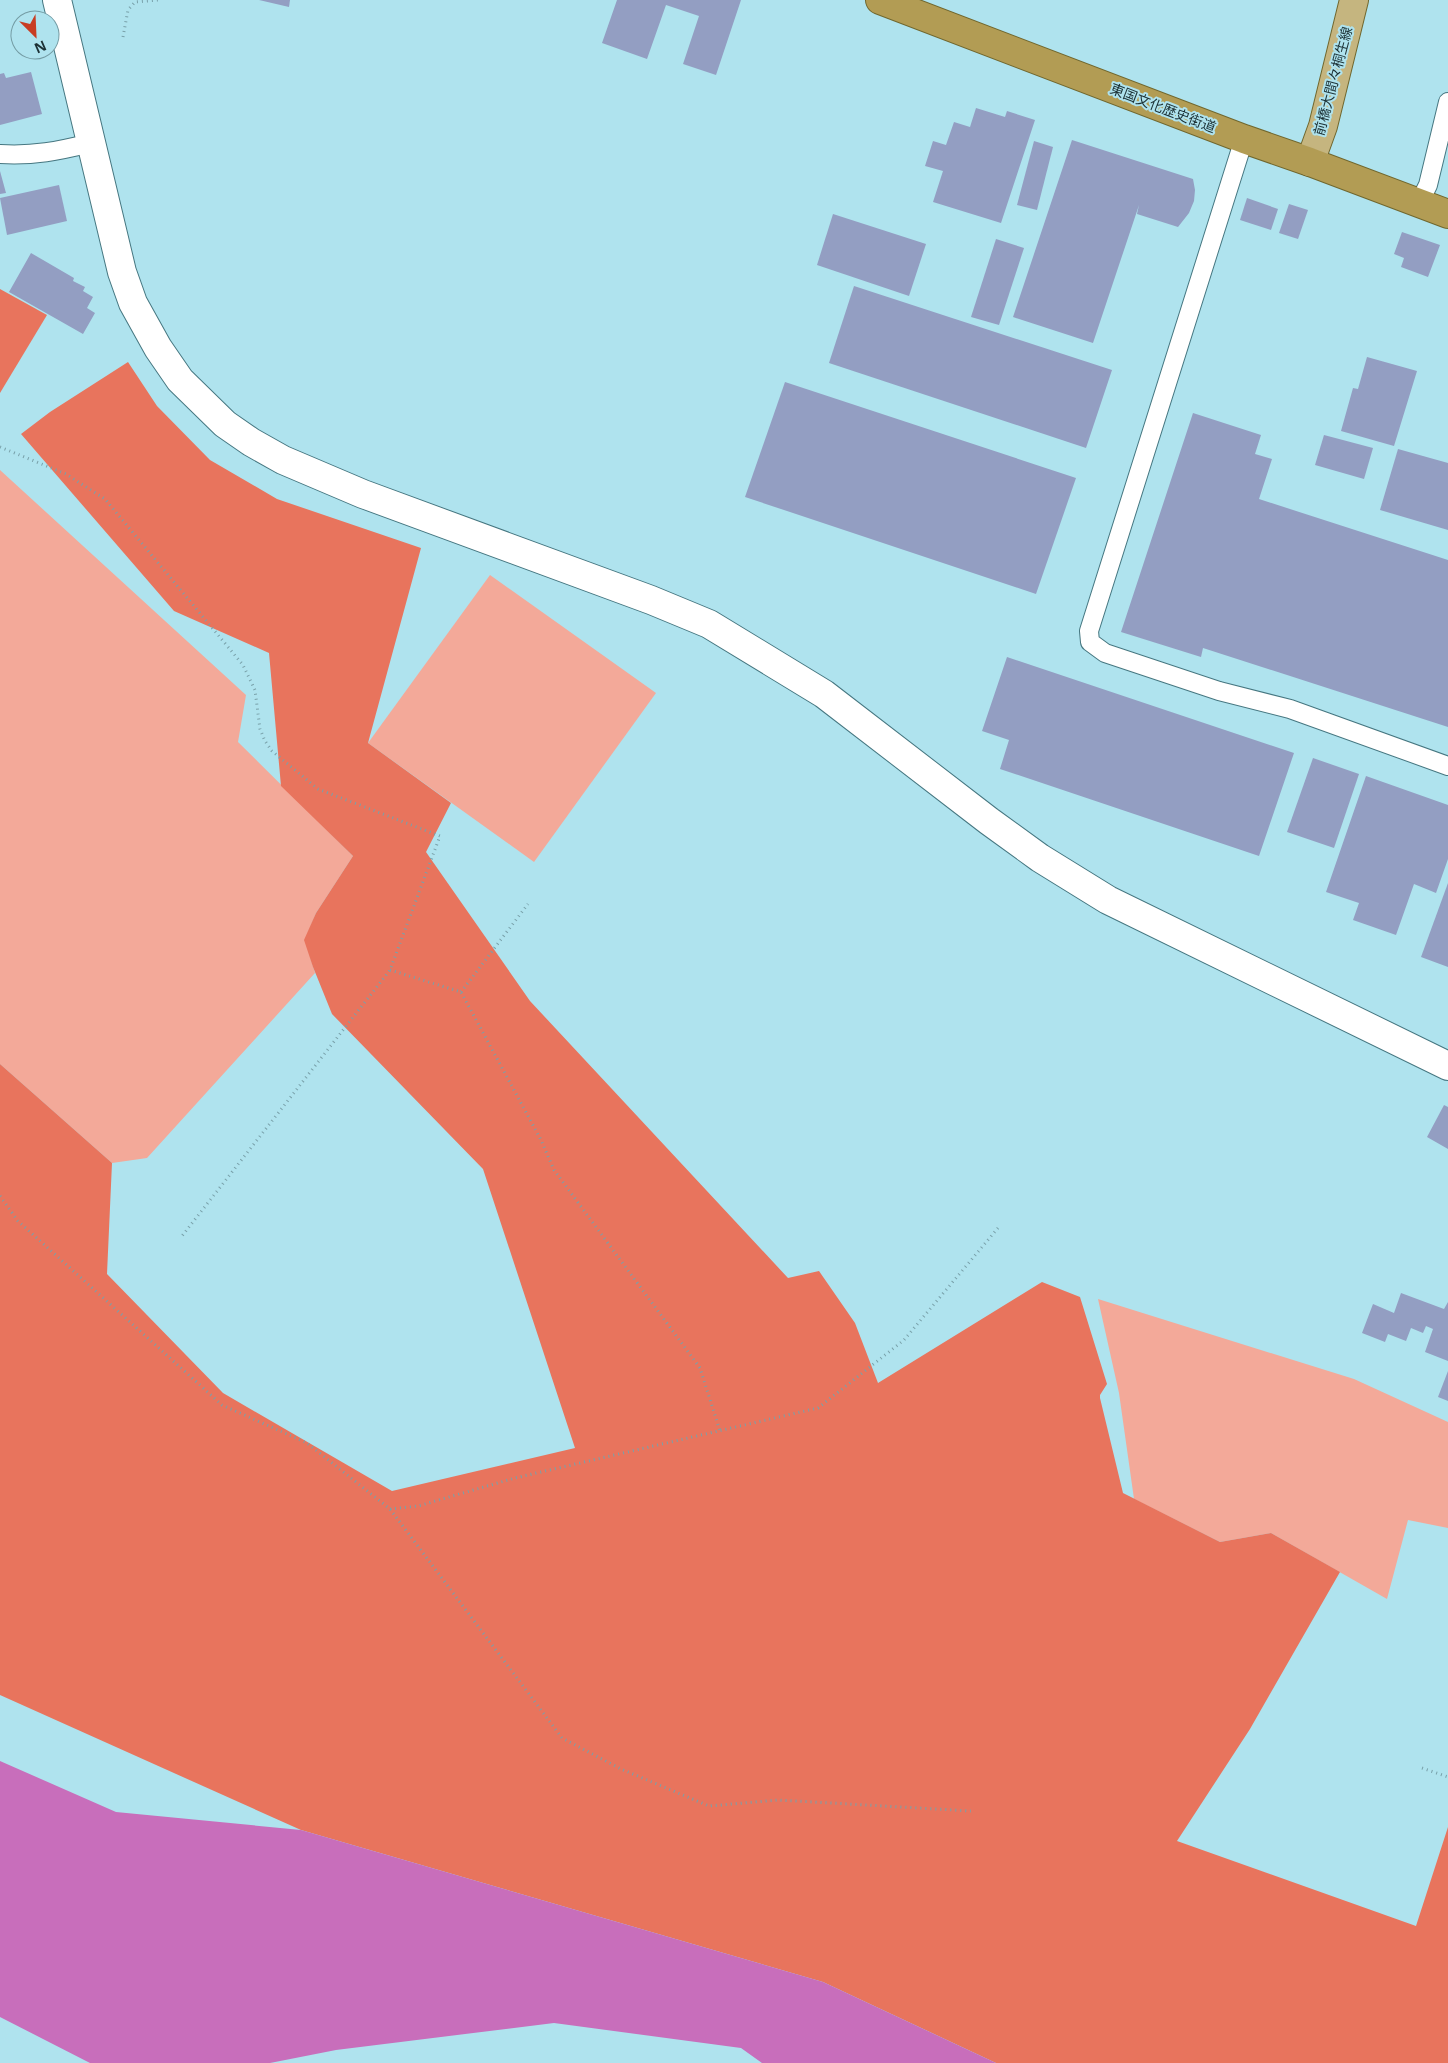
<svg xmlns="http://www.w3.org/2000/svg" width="1448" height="2063" viewBox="0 0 1448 2063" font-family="'Noto Sans','Noto Sans JP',sans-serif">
  <rect width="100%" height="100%" fill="#afe3ee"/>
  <!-- green -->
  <g fill="#f3a999">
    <path d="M0,470L246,695L238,742L353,856L316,913L305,940L315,973L147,1158L112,1163L0,1064Z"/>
    <path d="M490,575L656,693L534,862L368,743Z"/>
    <path d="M1098,1299L1354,1379L1448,1422V1528L1408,1520L1387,1599L1271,1533L1220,1542L1134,1499L1119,1393Z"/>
  </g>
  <!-- forest -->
  <g fill="#e8745d">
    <path d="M0,289L47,315L0,393Z"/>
    <path d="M128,362L157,406L210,460L277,499L421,548L368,743L451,803L426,852L530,1001L788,1278L819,1271L855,1323L878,1383L1042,1282L1080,1297L1107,1384L1100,1395V1398L1123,1493L1220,1542L1271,1533L1340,1572L1250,1729L1177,1841L1416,1926L1448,1827V2063H996L823,1982L301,1830L0,1695V1064L112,1163L107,1274L223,1393L392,1491L575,1448L483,1169L332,1014L313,967L304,940L316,913L353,856L281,786L269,653L174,611L21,434L50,412Z"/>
  </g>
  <!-- water -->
  <path fill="#c86ebb" d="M0,1761L116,1812L301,1830L823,1982L996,2063H762L741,2048L554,2023L336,2050L270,2063H90L0,2017Z"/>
  <!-- building -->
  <g fill="#939ec2">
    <path d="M259,0H290L289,7Z"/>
    <path d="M617,0H741L716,75L683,64L699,16L666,5L647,59L602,43Z"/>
    <path d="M31,72L42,114L0,125V74L4,73L6,78Z"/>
    <path d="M976,108L1005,117L1007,111L1035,120L1001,223L933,202L943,171L925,166L933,141L946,145L954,122L970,127Z"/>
    <path d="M1072,140L1193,179L1195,190L1194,201L1189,213L1178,227L1137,214L1139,205L1093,343L1013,317Z"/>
    <path d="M1034,141L1053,147L1037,210L1017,205Z"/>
    <path d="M0,171L6,193L0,194Z"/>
    <path d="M59,185L67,221L7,235L0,198Z"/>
    <path d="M1247,198L1278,209L1271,230L1240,220Z"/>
    <path d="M1289,204L1308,210L1298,239L1279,233Z"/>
    <path d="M833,214L926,244L909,296L817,265Z"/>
    <path d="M1402,232L1440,245L1428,277L1401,267L1404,258L1394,254Z"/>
    <path d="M996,239L1024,248L999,325L971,317Z"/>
    <path d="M31,253L74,278L73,281L85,287L83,291L93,297L87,308L95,313L83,334L9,292Z"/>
    <path d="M854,286L1112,370L1086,448L829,363Z"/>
    <path d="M1367,357L1417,371L1394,446L1341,431L1353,388L1358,389Z"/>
    <path d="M785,382L1076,478L1036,594L745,497Z"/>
    <path d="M1193,413L1261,435L1255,454L1272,459L1259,499L1448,560V727L1203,648L1201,657L1121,632Z"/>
    <path d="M1324,435L1373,448L1364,479L1315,465Z"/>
    <path d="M1398,449L1448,463V530L1380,510Z"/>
    <path d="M1007,657L1294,753L1259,856L1000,769L1009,740L982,731Z"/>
    <path d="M1313,758L1359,774L1334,848L1287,832Z"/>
    <path d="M1366,776L1448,805V859L1436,893L1414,884L1396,935L1353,920L1359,903L1326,892Z"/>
    <path d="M1448,883V967L1421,957Z"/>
    <path d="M1444,1105L1448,1107V1149L1427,1137Z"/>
    <path d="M1401,1293L1444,1309L1448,1302V1361L1425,1352L1433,1329L1426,1326L1423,1333L1411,1328L1406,1341L1388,1334L1385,1342L1362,1333L1373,1304L1394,1313Z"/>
    <path d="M1448,1371V1401L1438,1397Z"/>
  </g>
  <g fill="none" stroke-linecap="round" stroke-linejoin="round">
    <defs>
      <g id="service">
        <path d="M1244,139L1089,631L1090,642L1105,653L1219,691L1290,709L1448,766"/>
        <path d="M0,154C34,156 58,151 91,143"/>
        <path d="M1419,203L1428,185L1448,102"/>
      </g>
      <path id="tertiary" d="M57,0L122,272L133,303L158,348L180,380L225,424L251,442L283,460L363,494L651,600L709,624L824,694L989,821L1040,858L1108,900L1448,1066"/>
      <path id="primary" d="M1310,162L1323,126L1354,0"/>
      <path id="trunk" d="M880,0L1244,139L1310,162L1448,214"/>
    </defs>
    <!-- service casing -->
    <use href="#service" stroke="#467781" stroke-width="20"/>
    <!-- tertiary casing -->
    <use href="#tertiary" stroke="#467781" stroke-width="30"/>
    <!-- primary casing -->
    <use href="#primary" stroke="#70672e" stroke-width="30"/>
    <!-- trunk casing -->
    <use href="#trunk" stroke="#70672e" stroke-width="30"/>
    <!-- path -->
    <g stroke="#79a1aa" stroke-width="3" stroke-dasharray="1 4" stroke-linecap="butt">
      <path d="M123,37L128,10L135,2L158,0"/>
      <path d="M0,447L66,474L105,499L243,665L255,690L260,729L265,741L272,751L318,789L440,836L390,970L182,1236"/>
      <path d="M390,970L461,992L541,1140L554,1170L700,1368L720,1431"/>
      <path d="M461,992L528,904"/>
      <path d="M0,1196L18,1221L222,1405L307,1443L390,1509L562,1738L621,1769L709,1806L778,1800L971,1811"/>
      <path d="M390,1509L418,1506L515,1478L818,1408L904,1340L998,1228"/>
      <path d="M1422,1768L1448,1777"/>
    </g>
    <!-- service -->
    <use href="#service" stroke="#fff" stroke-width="18"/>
    <!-- tertiary -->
    <use href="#tertiary" stroke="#fff" stroke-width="28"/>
    <!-- primary -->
    <use href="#primary" stroke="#c5b57f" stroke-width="28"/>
    <!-- trunk -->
    <use href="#trunk" stroke="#b29c54" stroke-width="28"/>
  </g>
  <g text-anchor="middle" stroke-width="4" stroke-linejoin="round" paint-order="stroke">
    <!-- street labels -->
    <g font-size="14" fill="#1c3135" stroke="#afe3ee">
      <text transform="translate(1333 81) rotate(-75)" y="5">前橋大間々桐生線</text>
      <text transform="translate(1163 108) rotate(21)" y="5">東国文化歴史街道</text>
    </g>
  </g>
  <!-- north arrow -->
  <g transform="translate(35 35) rotate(156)"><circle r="24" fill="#afe3ee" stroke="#749ca4"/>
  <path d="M0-4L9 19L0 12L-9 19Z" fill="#c83d23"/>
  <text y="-8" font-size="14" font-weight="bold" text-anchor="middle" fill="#1c3135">N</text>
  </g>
</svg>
